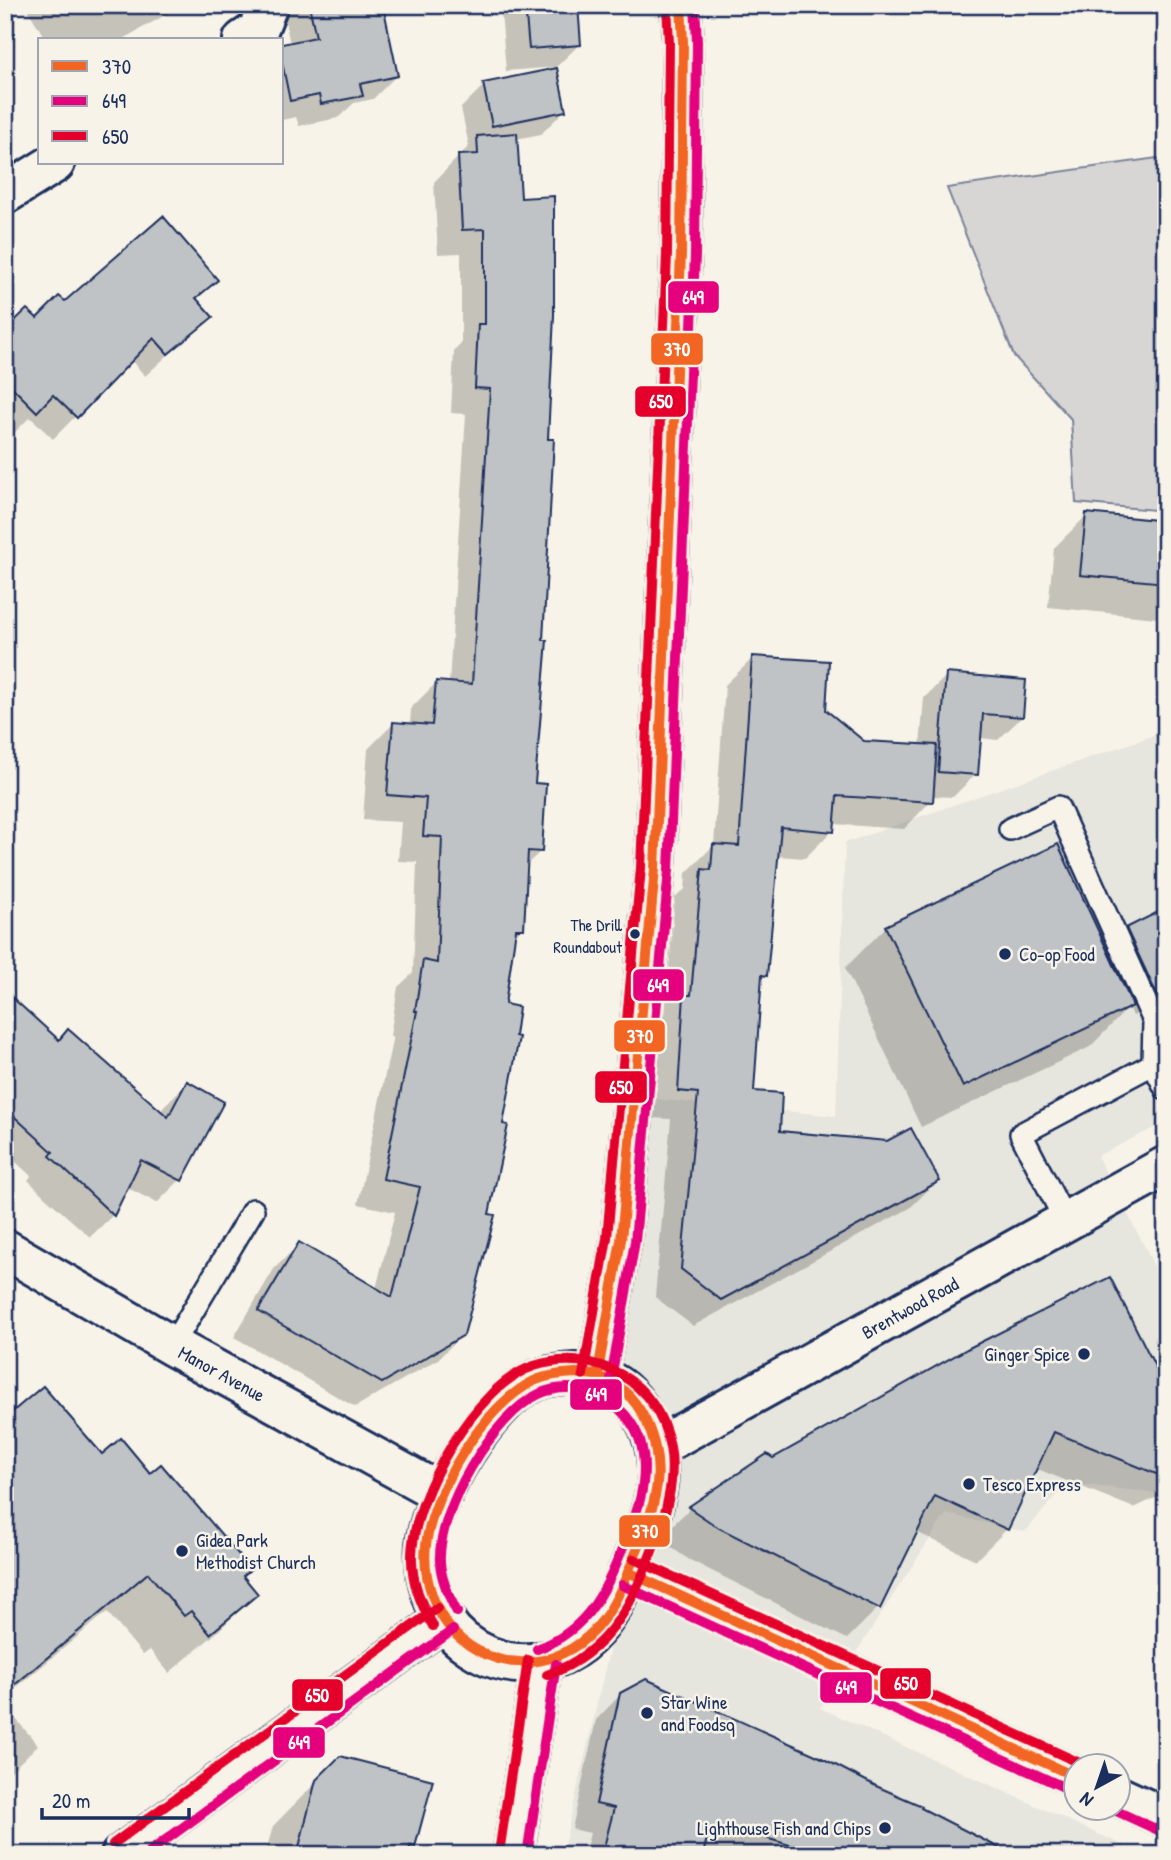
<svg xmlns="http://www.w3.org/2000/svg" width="1171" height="1860" viewBox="0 0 1171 1860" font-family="'Patrick Hand',sans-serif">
  <rect width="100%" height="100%" fill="#f7f3e8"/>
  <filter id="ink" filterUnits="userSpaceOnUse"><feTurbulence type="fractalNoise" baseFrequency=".0143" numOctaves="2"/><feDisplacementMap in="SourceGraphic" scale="14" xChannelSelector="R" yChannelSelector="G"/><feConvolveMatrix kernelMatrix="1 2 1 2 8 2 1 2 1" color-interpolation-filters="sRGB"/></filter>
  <g filter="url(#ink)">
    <!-- built -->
    <path fill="#e6e5de" d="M1166,731V1122L1097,1156L1147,1251L1166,1294V1486L1155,1493L1067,1483L1025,1532L946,1514L820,1708L1125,1846L1121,1855H562L656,1449L597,1377L634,1097L836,1116L845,843Z"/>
    <!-- green -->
    <path fill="#d7d6d4" stroke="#798299" stroke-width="2" d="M1157,158L1166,165V511L1076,503L1071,419L1014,356L947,188Z"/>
    <!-- shadow -->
    <g fill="#0003">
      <path d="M33,5H183L121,40H46L28,10Z"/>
      <path d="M288,5H381L396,76L373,99L354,103L338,118L299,126L296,117L282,120V45L290,44L283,11Z"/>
      <path d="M490,5H584L577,12L580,44L556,67L506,71L501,12L490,13Z"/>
      <path d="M484,85L564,111L541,134L516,139L533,785L540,852L525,866L522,928L512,938L463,1334L437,1360L355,1407L234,1337L274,1269L299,1244L376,1289L395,1212L358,1204L393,1036H390L398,987L413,973L417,862L398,861L401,822L363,820L368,749L393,724L410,725L411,708L437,682L449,684L466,414L451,413L454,351L461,344V253L438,254L434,182L469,146L461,108Z"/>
      <path d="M216,280L196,300L210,317L145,376L131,360L53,439L30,417L13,434L11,431L5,436V332L37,321L65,303Z"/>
      <path d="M1087,515L1166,523V619L1048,607L1054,548Z"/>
      <path d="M753,658L864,742L920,746L924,698L947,675L1022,717L998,740L980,738L976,774L953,797L932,796L931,801L904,829L833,824L832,831L805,858L777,856L766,975L760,981L752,1093L778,1133L937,1181L910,1208L693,1326L655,1297L671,1119L651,1118L657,1024L665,1016L675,898L685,889L686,873L714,845L725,685Z"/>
      <path d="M1166,910V1063L1141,1013L1133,1016L1129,1007L1090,1047L921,1127L845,968L886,927L1105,951L1127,929Z"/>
      <path d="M5,994L58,1041L161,1113L164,1106L187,1083L180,1180L157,1203L126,1187L113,1215L90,1237L44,1196L28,1180L31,1176L5,1152Z"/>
      <path d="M1166,1392V1493L1134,1508L1035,1468L1007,1529L976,1560L916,1532L878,1608L847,1639L688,1559L659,1539L689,1509L767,1456L773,1460Z"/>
      <path d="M5,1402L15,1413L102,1457L241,1576L256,1594L215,1634L169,1673L150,1650L143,1655L107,1612L5,1697Z"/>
      <path d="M621,1694L819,1758L1013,1855H584L590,1833L572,1829L596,1720Z"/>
      <path d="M5,1706L38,1745L5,1777Z"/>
      <path d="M340,1758L414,1846L406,1855H265L273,1826Z"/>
    </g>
    <!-- building -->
    <g fill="#c0c3c5" stroke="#1b2f5e" stroke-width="2">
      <path d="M309,5H383L398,76L360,84L363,96L321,104L319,95L290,101L282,62V44L316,37Z"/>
      <path d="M525,5H578L581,45L529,49Z"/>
      <path d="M557,68L566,111L492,126L483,83Z"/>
      <path d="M517,133L521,198L554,196V315L548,439H554L543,640H547L535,783L546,784L542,852L528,851L524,929H516L505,1004L519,1007L515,1036L519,1037L503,1124L508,1125L489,1214L495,1215L464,1335L382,1383L258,1311L299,1242L392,1297L420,1187L383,1179L417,1011H415L423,960L437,963L442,837L423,836L426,798L387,795L393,722L432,725L436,681L472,684L490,389L475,388L478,324H485V229L462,230L458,155L478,154L477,136Z"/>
      <path d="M163,216L218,280L196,298L213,317L168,354L154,338L77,418L53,395L37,412L5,380V330L27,309L37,318L59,296L65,301Z"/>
      <path d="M1086,513L1166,521V583L1080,575Z"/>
      <path d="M752,656L829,661L826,710L864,741L937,745L933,802L837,796L834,832L781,827L767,976L762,975L754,1091L782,1093L780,1131L887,1141L911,1128L940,1181L721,1300L681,1269L698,1093L678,1091L684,995H691L702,869L711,870L713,844L739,846Z"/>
      <path d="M946,673L1026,680L1023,717L983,714L978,775L938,772Z"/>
      <path d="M1058,844L1133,1006L963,1087L885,926Z"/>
      <path d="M1166,908V990L1157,995L1126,928Z"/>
      <path d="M5,991L59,1040L68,1029L168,1117L187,1081L224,1102L182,1181L141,1160L114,1216L50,1156L53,1152L5,1108Z"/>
      <path d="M1110,1277L1166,1388V1478L1054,1432L1008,1530L935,1496L880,1609L719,1528L688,1507L767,1454L773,1458L967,1349Z"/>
      <path d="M43,1386L102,1454L121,1438L150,1473L161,1464L251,1569L243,1576L258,1594L210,1634L191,1611L184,1616L148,1573L5,1693V1418Z"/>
      <path d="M646,1679L820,1757L876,1786L922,1806L921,1808L1013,1855H824L738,1830L737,1834L709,1829L703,1855H602L614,1808L596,1804L620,1693Z"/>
      <path d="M340,1756L433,1780L415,1847L410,1846L408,1855H297L316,1780Z"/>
    </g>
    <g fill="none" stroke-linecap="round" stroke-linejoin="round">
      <defs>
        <g id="lane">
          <path d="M1010,829L1058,807L1154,1021L1153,1064L1166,1089"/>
          <path d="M1066,1222L1021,1134L1153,1064"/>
          <path d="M172,1346L253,1210"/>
        </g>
        <g id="street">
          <path d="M243,40L258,30L268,5"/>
          <path d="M5,194L55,163"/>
          <path id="s1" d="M5,1249L172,1346L442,1494"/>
        </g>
        <g id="secondary">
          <path d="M576,1373C582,1374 590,1375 597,1376C636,1388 659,1435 658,1473C657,1503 644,1533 633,1560C624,1583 613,1611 595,1630C560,1670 505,1674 463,1641C436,1620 423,1578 426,1545C432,1495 487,1402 534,1381C548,1375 561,1374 576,1373Z"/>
          <path d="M597,1377L621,1240L655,869L681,254L683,42L681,5"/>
          <path id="s2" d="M656,1448L1166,1166"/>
          <path d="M628,1572L1076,1777"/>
          <path d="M1118,1796L1166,1818"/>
          <path d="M121,1855L445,1619"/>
          <path d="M513,1855L542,1662"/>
        </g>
      </defs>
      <!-- lane casing -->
      <use href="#lane" stroke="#1b2f5e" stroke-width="26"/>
      <!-- street casing -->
      <use href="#street" stroke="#1b2f5e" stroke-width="44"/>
      <!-- secondary casing -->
      <use href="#secondary" stroke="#1b2f5e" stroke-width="44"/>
      <!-- lane -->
      <use href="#lane" stroke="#f7f3e8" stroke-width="21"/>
      <!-- street -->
      <use href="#street" stroke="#f7f3e8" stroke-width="38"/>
      <!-- secondary -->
      <use href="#secondary" stroke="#f7f3e8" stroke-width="38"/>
      <defs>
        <g id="bus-1">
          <path d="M576,1373C583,1374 590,1374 597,1376C640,1388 662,1443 657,1484C654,1508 645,1532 635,1555C626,1577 618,1601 602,1621C568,1666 507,1677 462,1640C436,1619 422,1578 426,1545C433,1490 484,1405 534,1381C547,1375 562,1374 576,1373Z"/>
          <path d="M597,1377L621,1240L655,869L681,254L683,42L681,5"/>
          <path d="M628,1572L1076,1777"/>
        </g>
        <g id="bus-2">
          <path d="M611,1379L635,1241L669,870L695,255L697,42L695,5"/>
          <path d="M622,1585L1070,1790"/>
          <path d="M457,1612C449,1597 441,1580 440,1562C437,1512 493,1415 539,1394C584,1374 637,1407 643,1454C647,1483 638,1511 627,1537C608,1586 590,1630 537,1649"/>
          <path d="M1112,1809L1160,1831"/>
          <path d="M145,1855L453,1630"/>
          <path d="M527,1855L556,1664"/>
        </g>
        <g id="bus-3">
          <path d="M583,1375L607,1238L641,868L667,254L669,42L667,6"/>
          <path d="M634,1559L1082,1764"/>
          <path d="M433,1626C421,1604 411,1581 412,1555C413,1497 476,1384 534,1366C596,1347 658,1381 670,1447C676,1478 667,1511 656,1540C634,1601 611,1652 547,1675"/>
          <path d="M113,1844L437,1608"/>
          <path d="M499,1853L528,1660"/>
        </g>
      </defs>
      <!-- bus-1 casing -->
      <use href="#bus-1" stroke="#f7f3e8" stroke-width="16"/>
      <!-- bus-2 casing -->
      <use href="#bus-2" stroke="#f7f3e8" stroke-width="16"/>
      <!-- bus-3 casing -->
      <use href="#bus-3" stroke="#f7f3e8" stroke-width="16"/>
      <!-- bus-1 -->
      <use href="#bus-1" stroke="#f26522" stroke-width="10"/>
      <!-- bus-2 -->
      <use href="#bus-2" stroke="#e5007d" stroke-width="10"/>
      <!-- bus-3 -->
      <use href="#bus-3" stroke="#e4002b" stroke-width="10"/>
    </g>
  </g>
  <!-- markers -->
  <g fill="#1b2f5e" stroke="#f7f3e8" stroke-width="2.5">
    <circle cx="635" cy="934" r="6"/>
    <circle cx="1005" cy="954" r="7"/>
    <circle cx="1084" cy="1354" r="7"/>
    <circle cx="969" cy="1484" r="7"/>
    <circle cx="182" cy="1551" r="7"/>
    <circle cx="647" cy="1713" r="7"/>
    <circle cx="885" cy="1828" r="7"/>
  </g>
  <g text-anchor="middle" stroke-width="5" stroke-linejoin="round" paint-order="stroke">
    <!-- bus labels -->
    <g font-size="17" fill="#1b2f5e" stroke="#f7f3e8" text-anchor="end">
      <text x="622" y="931">The Drill<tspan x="622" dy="22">Roundabout</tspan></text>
    </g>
    <!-- poi labels -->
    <g font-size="19" fill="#1b2f5e" stroke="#f7f3e8" text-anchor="start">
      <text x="1019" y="961">Co-op Food</text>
      <text x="1070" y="1361" text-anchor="end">Ginger Spice</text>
      <text x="983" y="1491">Tesco Express</text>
      <text x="196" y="1547">Gidea Park<tspan x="196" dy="22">Methodist Church</tspan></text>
      <text x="661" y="1709">Star Wine<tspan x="661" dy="22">and Foodsq</tspan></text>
      <text x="871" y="1835" text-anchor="end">Lighthouse Fish and Chips</text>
    </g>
    <!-- street labels -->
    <g font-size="19" fill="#1b2f5e" stroke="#f7f3e8">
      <text dy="7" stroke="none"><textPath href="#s2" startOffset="290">Brentwood Road</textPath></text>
      <text dy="7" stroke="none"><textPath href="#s1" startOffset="250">Manor Avenue</textPath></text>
    </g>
  </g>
  <g stroke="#f7f3e8" stroke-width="2.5">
    <rect x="667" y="280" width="53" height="34" rx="7" fill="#e5007d"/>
    <rect x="650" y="332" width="54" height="34" rx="7" fill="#f26522"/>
    <rect x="634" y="385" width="53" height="33" rx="7" fill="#e4002b"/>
    <rect x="632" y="968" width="53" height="34" rx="7" fill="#e5007d"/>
    <rect x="613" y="1019" width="53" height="34" rx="7" fill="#f26522"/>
    <rect x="594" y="1070" width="54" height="34" rx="7" fill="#e4002b"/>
    <rect x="569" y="1378" width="54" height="33" rx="7" fill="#e5007d"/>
    <rect x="618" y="1514" width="53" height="34" rx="7" fill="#f26522"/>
    <rect x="879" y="1667" width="53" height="33" rx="7" fill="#e4002b"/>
    <rect x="819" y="1671" width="54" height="33" rx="7" fill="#e5007d"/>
    <rect x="291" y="1678" width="53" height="34" rx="7" fill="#e4002b"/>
    <rect x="272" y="1726" width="54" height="33" rx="7" fill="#e5007d"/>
  </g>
  <g font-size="19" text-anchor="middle" font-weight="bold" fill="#fff">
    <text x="693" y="304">649</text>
    <text x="677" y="356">370</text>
    <text x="661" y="408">650</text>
    <text x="658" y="992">649</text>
    <text x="640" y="1043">370</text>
    <text x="621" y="1094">650</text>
    <text x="596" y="1401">649</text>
    <text x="645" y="1538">370</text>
    <text x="906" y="1690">650</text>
    <text x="846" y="1694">649</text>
    <text x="317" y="1702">650</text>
    <text x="299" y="1749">649</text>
  </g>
  <!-- margin -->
  <rect width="1171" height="1860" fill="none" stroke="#f7f3e8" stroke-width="28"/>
  <rect x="14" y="14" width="1143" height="1832" fill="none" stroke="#1b2f5e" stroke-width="2.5" filter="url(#ink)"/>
  <!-- legend -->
  <rect x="38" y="38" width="245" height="126" fill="#f7f3e8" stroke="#9fa5b1" stroke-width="2"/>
  <rect x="52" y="61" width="35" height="10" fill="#f26522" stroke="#9fa5b1" stroke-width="2"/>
  <text x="102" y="74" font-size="21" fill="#1b2f5e">370</text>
  <rect x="52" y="96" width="35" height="10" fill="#e5007d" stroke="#9fa5b1" stroke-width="2"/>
  <text x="102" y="108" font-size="21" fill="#1b2f5e">649</text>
  <rect x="52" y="131" width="35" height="10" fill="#e4002b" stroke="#9fa5b1" stroke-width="2"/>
  <text x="102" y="144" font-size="21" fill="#1b2f5e">650</text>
  <!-- north arrow -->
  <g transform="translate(1097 1787) rotate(220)"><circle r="33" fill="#f7f3e8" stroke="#9fa5b1" stroke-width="2"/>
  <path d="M0-5L12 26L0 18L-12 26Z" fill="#1b2f5e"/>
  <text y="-10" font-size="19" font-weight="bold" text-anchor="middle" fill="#1b2f5e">N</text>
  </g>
  <!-- scale -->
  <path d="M42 1808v10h147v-10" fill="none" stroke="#1b2f5e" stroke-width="3.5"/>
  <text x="52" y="1808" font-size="21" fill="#1b2f5e" stroke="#f7f3e8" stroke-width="5" paint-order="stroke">20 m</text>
</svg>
